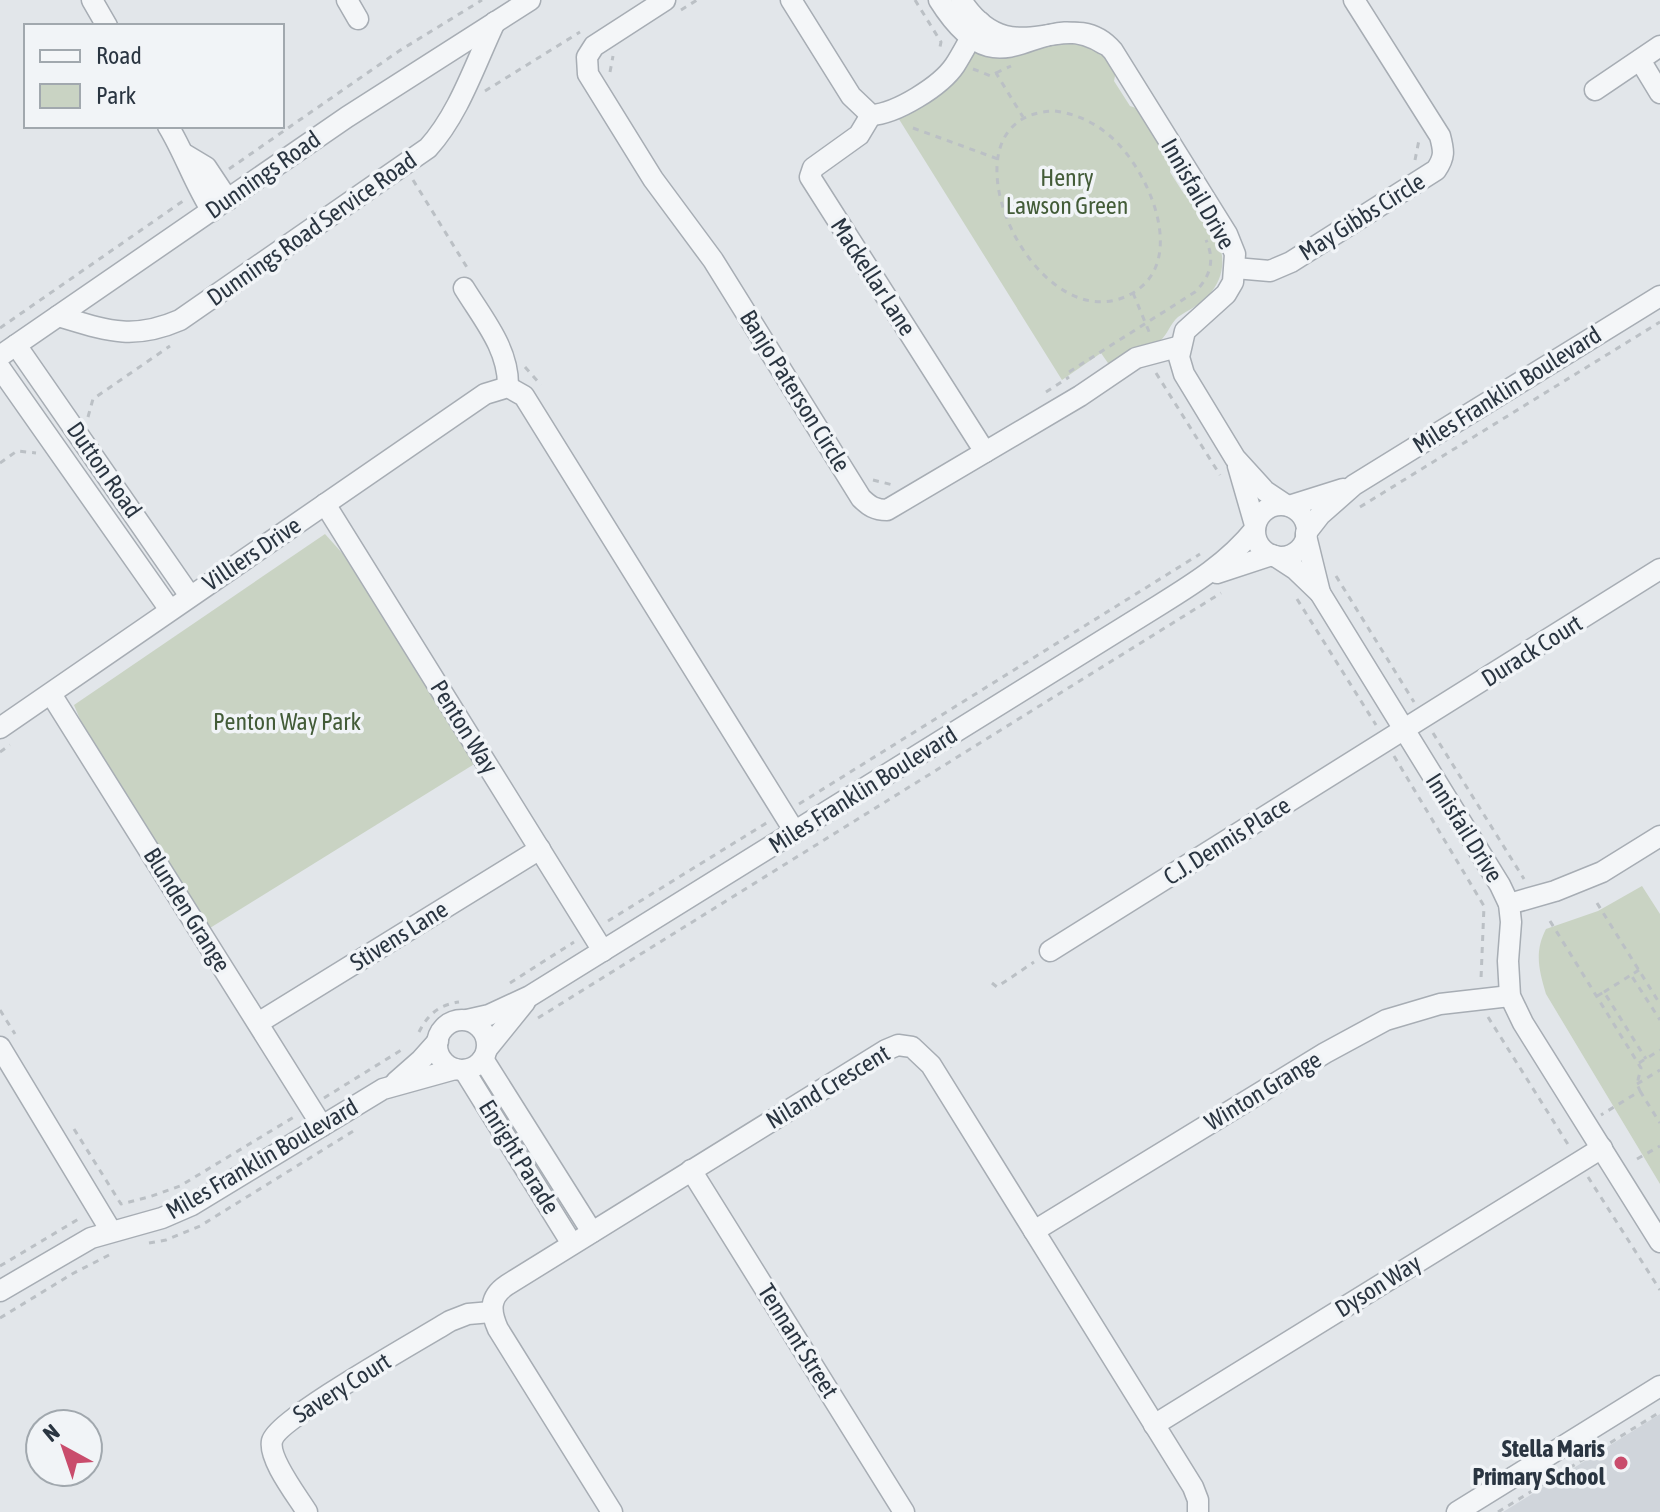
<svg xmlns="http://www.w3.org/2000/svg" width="1660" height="1512" viewBox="0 0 1660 1512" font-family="'Asap Condensed',sans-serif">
  <rect width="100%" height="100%" fill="#e2e6ea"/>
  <!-- built -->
  <path fill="#d0d5db" d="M1660,1414V1512H1503Z"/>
  <!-- green -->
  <g fill="#c9d3c3">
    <path d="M1042,37L1099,48L1116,71L1114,81L1130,106L1139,109L1172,161L1170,172L1184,194L1193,196C1213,226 1239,262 1208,296C1200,305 1188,310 1178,317C1170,324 1168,334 1160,341C1147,352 1125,359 1110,366L1101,353L1062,380L897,116L973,52Z"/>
    <path d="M325,534L343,554L476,763L210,928L82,724L74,705Z"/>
    <path d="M1642,886L1660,914V1184L1546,994C1539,970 1534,952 1546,929L1598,911Z"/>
  </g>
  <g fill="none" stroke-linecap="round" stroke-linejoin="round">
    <defs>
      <g id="minor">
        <path d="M92,0L107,26"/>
        <path d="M347,0L358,19"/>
        <path d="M665,0L594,46L587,57L588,74L653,179L713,260L861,498C869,506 875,510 887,510L1080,396L1136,358L1181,346"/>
        <path d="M791,0L851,96L871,115C896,114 941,86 955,65C964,51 971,36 980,22"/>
        <path d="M939,0C1004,103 1035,0 1104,44"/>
        <path d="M961,0C1013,80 1070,0 1113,51L1227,234L1235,254L1233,282L1226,294L1185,331L1179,357L1184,374L1235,458L1265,491L1286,505"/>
        <path d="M1640,60L1660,93"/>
        <path d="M1595,90L1660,46"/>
        <path d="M871,115L859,135L813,168L810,177L985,452"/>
        <path d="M168,126C185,154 194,183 212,211"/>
        <path d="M186,155L206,167L228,200"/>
        <path d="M1235,268L1270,271L1291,262L1436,170C1445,157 1444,151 1440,136L1354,0"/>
        <path d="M464,288C483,319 509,349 508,387"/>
        <path d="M58,316C105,330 132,341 180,320L428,148C459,114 475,64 495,22"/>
        <path d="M16,345L190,596"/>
        <path d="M0,356L347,117L530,0"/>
        <path d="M0,368L170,610"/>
        <path d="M1238,466L1255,525"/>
        <path d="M325,504L603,951"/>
        <circle cx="1281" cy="531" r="26"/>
        <path d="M1289,506L1343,489"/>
        <path d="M1306,533L1320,515L1354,485L1660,296"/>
        <path d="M1306,536L1320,593"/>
        <path d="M1275,556L1295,569L1320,593L1500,885L1509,904L1511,922L1508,961L1510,996L1523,1023L1660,1242"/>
        <path d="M1217,573L1272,555"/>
        <path d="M51,694L322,1126"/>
        <path d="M0,728L485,394L508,387L524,396L795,832"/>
        <path d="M1509,904L1555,891L1602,872L1660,836"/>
        <path d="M1050,951L1660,569"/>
        <path d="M467,1020L489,1015L530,996L1153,609C1190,586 1227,564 1255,529"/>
        <circle cx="462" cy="1045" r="25"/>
        <path d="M258,1023L540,849"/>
        <path d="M0,1047L111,1231"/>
        <path d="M487,1049L525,1002"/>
        <path d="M483,1059L592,1232"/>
        <path d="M464,1070L572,1244"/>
        <path d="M396,1082L421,1060L438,1041"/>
        <path d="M691,1170L904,1512"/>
        <path d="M1034,1231L1325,1053L1386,1020L1440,1004L1510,996"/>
        <path d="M0,1291L91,1238L162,1218L192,1205L383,1089L455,1069"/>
        <path d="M1154,1425L1602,1148"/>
        <path d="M307,1512C298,1497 268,1459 272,1441C277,1419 423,1338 450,1321L468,1314L491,1312"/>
        <path d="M612,1512L498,1329C490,1311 489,1297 507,1285L886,1050L898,1045L912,1047L931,1065L1193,1487L1198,1500V1512"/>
        <path d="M1457,1512L1660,1386"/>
      </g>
    </defs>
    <!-- minor casing -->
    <use href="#minor" stroke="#a7adb4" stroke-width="23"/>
    <!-- path -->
    <g stroke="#bbc0c5" stroke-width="3" stroke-dasharray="6 6" stroke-linecap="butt">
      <path d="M915,0L941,42L939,52"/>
      <path d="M681,10L697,0"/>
      <path d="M973,69L991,76L996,73L1023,117"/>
      <path d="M610,72L613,56"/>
      <path d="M996,73L1011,66"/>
      <path d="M485,91L580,32"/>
      <path d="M1055,111C1076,114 1094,122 1110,136C1148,168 1190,262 1131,294C1033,347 929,114 1055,111Z"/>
      <path d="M913,128L998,159"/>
      <path d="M1415,160L1419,140"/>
      <path d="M229,169L399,51L482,0"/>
      <path d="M413,180L468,269"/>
      <path d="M1133,293L1150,334"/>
      <path d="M0,328L183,201"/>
      <path d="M525,367L541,385"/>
      <path d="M1069,372L1195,292C1211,276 1215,260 1206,240"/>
      <path d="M1156,373L1220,475"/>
      <path d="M1046,392L1069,377"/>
      <path d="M88,417L93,399L170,346"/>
      <path d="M0,463L17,451L36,453"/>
      <path d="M873,480L893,485"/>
      <path d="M1360,507L1660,322"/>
      <path d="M1336,576L1414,702"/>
      <path d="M1297,599L1376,725"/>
      <path d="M1433,733L1524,879"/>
      <path d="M0,752L10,745"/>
      <path d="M1394,756L1484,906L1481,979"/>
      <path d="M799,804L1200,554"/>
      <path d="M1597,903L1660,1004"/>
      <path d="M608,921L768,822"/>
      <path d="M1550,921L1641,1068L1637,1084L1640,1091L1601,1115"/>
      <path d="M1639,970L1631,975L1660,1020"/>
      <path d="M510,983L574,942"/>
      <path d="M992,983L997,987L1034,962"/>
      <path d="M1604,992L1631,975"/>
      <path d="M1597,996L1604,992L1646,1059"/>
      <path d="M0,1010L15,1034"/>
      <path d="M1488,1017L1569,1146"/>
      <path d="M538,1018L1221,593"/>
      <path d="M419,1032C428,1014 439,1005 459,1002"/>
      <path d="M1639,1063L1660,1050"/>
      <path d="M1637,1084L1660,1070"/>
      <path d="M1640,1091L1660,1123"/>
      <path d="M324,1098L403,1049"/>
      <path d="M74,1129L121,1204L149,1197L180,1186L294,1117"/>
      <path d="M1637,1159L1660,1146"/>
      <path d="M1588,1177L1660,1290"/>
      <path d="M149,1243L166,1240L200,1226L355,1130"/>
      <path d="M0,1266L82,1217"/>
      <path d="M0,1318L72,1274L111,1254"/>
      <path d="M1498,1512L1660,1412"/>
    </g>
    <!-- minor -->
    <use href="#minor" stroke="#f4f6f8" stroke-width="20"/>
  </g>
  <!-- markers -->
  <circle fill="#c94c6c" stroke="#f1f4f7" stroke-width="3" cx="1621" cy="1463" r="8"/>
  <g text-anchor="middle" stroke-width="7" stroke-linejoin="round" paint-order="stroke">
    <!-- street labels -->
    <g font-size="24" fill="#2a3541" stroke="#f1f4f7">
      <text transform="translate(263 175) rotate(-35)" y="8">Dunnings Road</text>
      <text transform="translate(1198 194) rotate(60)" y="8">Innisfail Drive</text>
      <text transform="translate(1362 217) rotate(-32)" y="8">May Gibbs Circle</text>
      <text transform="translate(312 229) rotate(-35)" y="8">Dunnings Road Service Road</text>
      <text transform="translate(873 277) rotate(57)" y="8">Mackellar Lane</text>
      <text transform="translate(1507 390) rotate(-32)" y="8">Miles Franklin Boulevard</text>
      <text transform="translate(795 391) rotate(58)" y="8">Banjo Paterson Circle</text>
      <text transform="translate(104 470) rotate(55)" y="8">Dutton Road</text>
      <text transform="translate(252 554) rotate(-34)" y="8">Villiers Drive</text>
      <text transform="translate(1532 651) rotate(-32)" y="8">Durack Court</text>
      <text transform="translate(464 727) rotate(58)" y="8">Penton Way</text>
      <text transform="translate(863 790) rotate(-32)" y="8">Miles Franklin Boulevard</text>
      <text transform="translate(1464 828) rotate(58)" y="8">Innisfail Drive</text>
      <text transform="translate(1227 841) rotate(-32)" y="8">C.J. Dennis Place</text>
      <text transform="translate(187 910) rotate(58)" y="8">Blunden Grange</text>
      <text transform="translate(399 936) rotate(-32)" y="8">Stivens Lane</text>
      <text transform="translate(828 1087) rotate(-31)" y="8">Niland Crescent</text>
      <text transform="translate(1263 1091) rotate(-31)" y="8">Winton Grange</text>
      <text transform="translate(519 1157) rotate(58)" y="8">Enright Parade</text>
      <text transform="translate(262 1159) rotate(-30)" y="8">Miles Franklin Boulevard</text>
      <text transform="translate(1378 1286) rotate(-32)" y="8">Dyson Way</text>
      <text transform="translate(798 1341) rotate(58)" y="8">Tennant Street</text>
      <text transform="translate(342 1388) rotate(-32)" y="8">Savery Court</text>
    </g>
    <!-- park labels -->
    <g font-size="24" fill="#435c38" stroke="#f1f4f7">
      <text x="1067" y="186">Henry<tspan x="1067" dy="28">Lawson Green</tspan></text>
      <text x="287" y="730">Penton Way Park</text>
    </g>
    <!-- poi labels -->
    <g font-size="24" font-weight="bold" fill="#2a3541" stroke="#f1f4f7" text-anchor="end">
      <text x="1605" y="1457">Stella Maris<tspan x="1605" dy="28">Primary School</tspan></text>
    </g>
  </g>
  <!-- legend -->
  <rect x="24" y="24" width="260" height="104" fill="#f1f4f7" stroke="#a1a8ae" stroke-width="2"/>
  <rect x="40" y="50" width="40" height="12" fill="#f4f6f8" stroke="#a1a8ae" stroke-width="2"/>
  <text x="96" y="64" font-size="24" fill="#2a3541">Road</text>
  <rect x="40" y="84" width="40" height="24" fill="#c9d3c3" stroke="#a1a8ae" stroke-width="2"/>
  <text x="96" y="104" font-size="24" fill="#2a3541">Park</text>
  <!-- north arrow -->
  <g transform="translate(64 1448) rotate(320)"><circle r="38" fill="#f1f4f7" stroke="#a1a8ae" stroke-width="2"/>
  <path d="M0-6L14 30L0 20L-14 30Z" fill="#c94c6c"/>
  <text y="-12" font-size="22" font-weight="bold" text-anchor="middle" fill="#2a3541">N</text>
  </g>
</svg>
